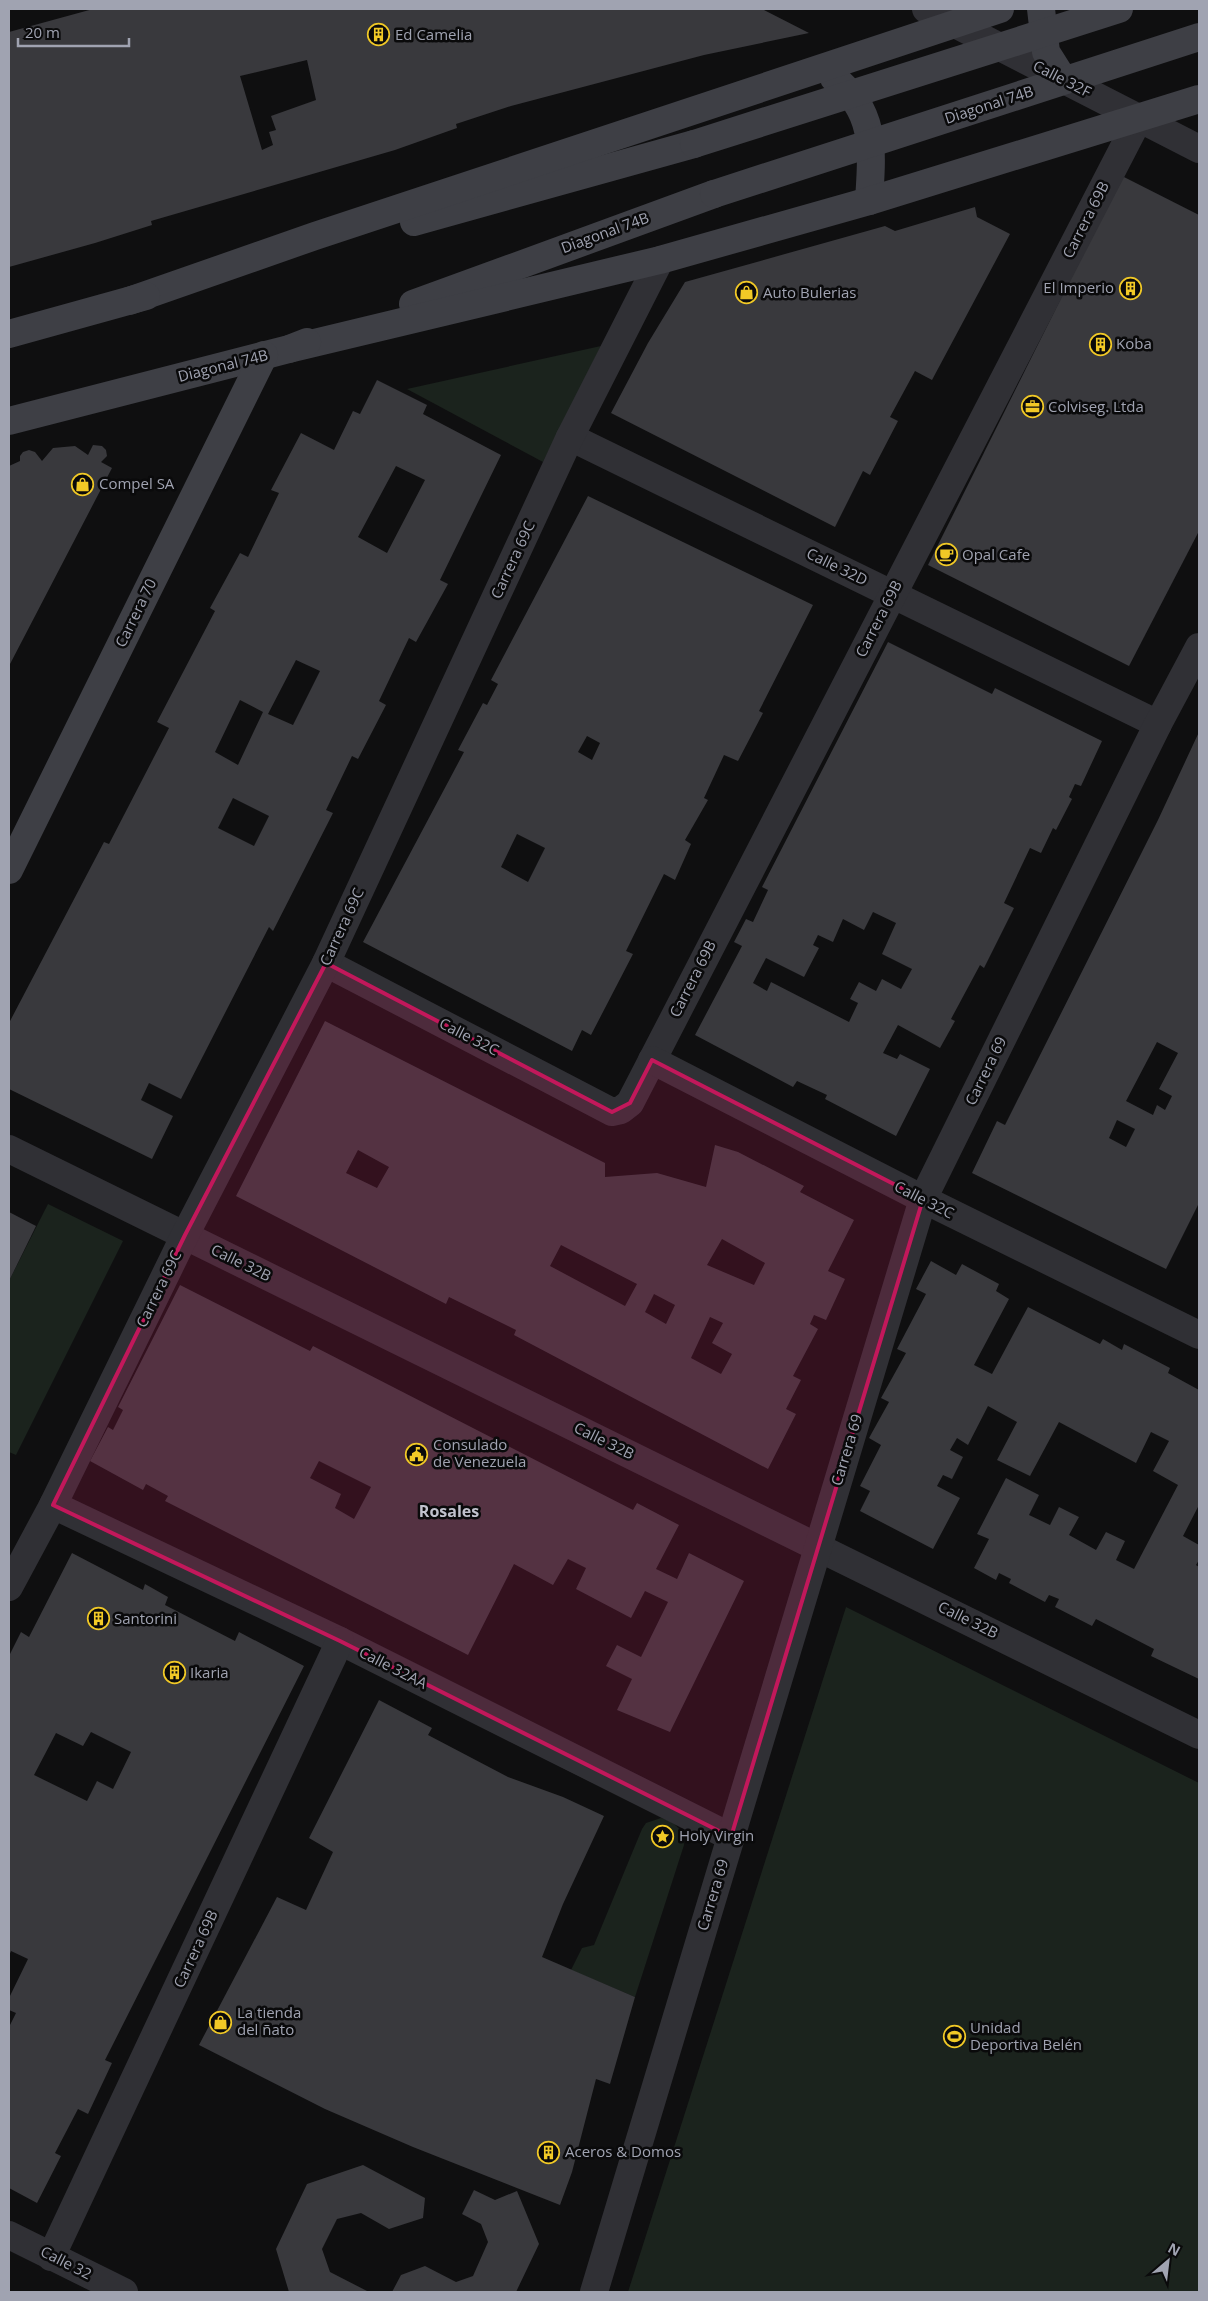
<svg xmlns="http://www.w3.org/2000/svg" width="1208" height="2301" viewBox="0 0 1208 2301" font-family="'Open Sans',sans-serif">
  <rect width="100%" height="100%" fill="#0f0f10"/>
  <!-- green -->
  <g fill="#1b231d">
    <path d="M601,346L543,462L407,389Z"/>
    <path d="M48,1204L123,1241L16,1455L9,1452V1281Z"/>
    <path d="M846,1607L1199,1783V2292H628Z"/>
    <path d="M661,1818C675,1822 684,1830 684,1845L635,1997L571,1970L582,1948L594,1945L642,1829L646,1823Z"/>
  </g>
  <!-- building -->
  <g fill="#39393d" fill-rule="evenodd">
    <path d="M93,9H762L809,33L704,55L511,106L456,124L457,128L395,150L151,221L152,225L95,243L9,267V32ZM307,60L316,100L271,116L276,130L269,132L273,145L262,150L240,76Z"/>
    <path d="M1122,176L1199,215V531L1129,666L928,565Z"/>
    <path d="M975,207L977,217L1010,234L932,380L915,371L890,417L898,421L870,475L863,471L835,527L611,413L648,343L685,282L885,226L895,231Z"/>
    <path d="M377,380L427,405L423,414L501,455L440,580L448,584L416,642L409,638L379,701L386,705L358,759L352,756L326,810L333,813L273,931L269,927L181,1099L149,1083L141,1100L173,1116L152,1159L9,1089V1023L104,842L109,844L169,728L157,722L215,611L210,608L240,553L248,557L279,493L271,490L301,433L334,450L353,411L360,414ZM396,466L425,480L387,553L358,537ZM296,660L320,671L293,725L268,714ZM240,700L263,712L238,765L215,752ZM233,798L269,816L254,846L218,828Z"/>
    <path d="M93,445L102,446L106,450L107,456L101,462L112,468L9,666V466L20,461V456L23,452L29,450L35,452L42,461L53,448L75,446L88,455Z"/>
    <path d="M588,496L813,605L759,711L763,713L738,761L724,755L704,798L708,800L685,840L691,844L675,880L664,874L626,951L633,954L591,1035L582,1030L572,1051L363,942L464,752L458,750L483,703L487,705L498,684L491,680ZM587,736L600,743L592,760L578,752ZM517,834L545,848L528,882L501,867Z"/>
    <path d="M888,642L992,694L995,688L1102,741L1081,786L1075,784L1069,797L1072,799L1056,830L1053,828L1041,853L1030,848L1004,903L1014,908L984,968L980,965L951,1019L955,1021L940,1048L898,1025L883,1053L897,1059L900,1054L930,1069L896,1136L825,1099L827,1095L797,1081L793,1087L695,1035L742,946L734,942L746,919L753,922L768,890L762,887ZM873,912L896,923L882,954L912,969L901,989L882,979L876,991L859,982L850,999L858,1003L849,1022L771,982L767,991L753,983L766,958L804,977L819,948L813,945L818,935L833,942L843,919L864,930Z"/>
    <path d="M1199,732V1203L1166,1269L972,1173L997,1121L1005,1125L1158,820ZM1157,1042L1178,1053L1159,1089L1172,1096L1165,1110L1157,1105L1153,1115L1126,1101ZM1117,1120L1135,1129L1126,1147L1109,1138Z"/>
    <path d="M325,1021L605,1163V1177L657,1173L706,1187L715,1145L738,1152L804,1186L800,1192L854,1220L828,1271L845,1279L826,1320L814,1315L810,1324L818,1329L793,1376L801,1380L786,1409L796,1414L768,1469L514,1335L516,1330L449,1297L446,1304L236,1196ZM358,1150L389,1167L377,1188L346,1173ZM722,1239L765,1263L754,1285L707,1265ZM561,1245L637,1284L625,1306L550,1266ZM654,1294L675,1305L666,1324L645,1312ZM710,1317L723,1323L712,1343L732,1354L721,1374L691,1358Z"/>
    <path d="M9,1212L36,1226L9,1281Z"/>
    <path d="M931,1261L956,1275L962,1264L999,1284L996,1291L1009,1299L974,1365L992,1374L1028,1307L1100,1344L1103,1339L1122,1350L1124,1344L1170,1368L1168,1373L1199,1390V1505L1183,1536L1199,1545V1560L1196,1565L1199,1567V1679L1151,1656L1154,1649L1096,1619L1092,1626L1055,1607L1059,1599L1049,1595L1045,1602L1009,1583L1011,1579L999,1573L996,1580L974,1568L989,1539L977,1534L1006,1478L1039,1495L1029,1515L1050,1525L1059,1507L1079,1517L1069,1535L1096,1550L1106,1532L1125,1541L1116,1560L1134,1569L1178,1485L1153,1471L1169,1441L1151,1432L1136,1463L1059,1422L1030,1476L997,1460L1017,1422L988,1406L968,1445L957,1438L950,1450L963,1457L952,1479L943,1475L937,1486L960,1498L933,1549L860,1511L870,1491L860,1486L881,1445L869,1438L889,1402L881,1398L906,1353L897,1349L926,1294L916,1289Z"/>
    <path d="M180,1285L310,1351L313,1346L633,1510L637,1503L679,1525L656,1569L677,1579L689,1553L744,1581L670,1732L617,1710L632,1679L606,1666L617,1645L641,1657L668,1602L645,1591L631,1618L576,1589L586,1568L568,1559L553,1585L514,1564L468,1655L165,1501L168,1496L146,1484L143,1490L90,1461L108,1427L113,1430L123,1410L118,1407ZM319,1461L371,1487L354,1519L335,1508L341,1494L310,1478Z"/>
    <path d="M72,1553L143,1590L145,1584L168,1597L165,1605L235,1641L239,1632L304,1666L105,2060L112,2063L88,2114L78,2109L55,2153L61,2156L37,2203L9,2188V2027L16,2013L9,2010V1998L28,1959L11,1951L9,1956V1656L21,1632L29,1637ZM91,1732L131,1752L113,1789L97,1781L87,1801L34,1775L56,1733L83,1746Z"/>
    <path d="M379,1700L432,1728L428,1735L508,1777L563,1797L604,1816L563,1904L542,1957L635,1997L610,2084L596,2079L572,2172L560,2205L413,2147L325,2109L199,2045L277,1897L306,1910L333,1852L309,1838Z"/>
    <path d="M363,2165L425,2198L423,2218L389,2229L361,2213L337,2219L322,2249L330,2272L369,2292H289L276,2249L307,2184Z"/>
    <path d="M474,2190L495,2200L517,2191L539,2244L516,2292H392L401,2275L425,2266L456,2282L473,2276L488,2242L481,2224L462,2214Z"/>
  </g>
  <g fill="none" stroke-linecap="round" stroke-linejoin="round">
    <!-- minor -->
    <g stroke="#303035" stroke-width="28">
      <path d="M570,437L1158,724"/>
      <path d="M326,963L612,1112L621,1110L630,1103L1139,118"/>
      <path d="M652,1060L923,1199L1199,1335"/>
      <path d="M9,1149L1199,1735"/>
      <path d="M53,1505L340,1641L731,1837"/>
      <path d="M9,1587L53,1505L185,1235L326,963L570,437L660,260"/>
      <path d="M9,2235L124,2292"/>
      <path d="M51,2257L340,1641"/>
      <path d="M594,2292L923,1199L1158,724L1199,647"/>
    </g>
    <!-- tertiary -->
    <path stroke="#303035" stroke-width="28" d="M926,9L1199,149"/>
    <!-- secondary -->
    <g stroke="#3e3f45" stroke-width="28">
      <path d="M1041,9L1046,52L1063,79"/>
      <path d="M834,78C877,112 872,152 869,201"/>
      <path d="M414,222L694,144"/>
      <path d="M129,301L315,236L1000,9"/>
      <path d="M413,304L714,194"/>
      <path d="M9,334L146,296"/>
      <path d="M289,349L660,260L869,201L1199,99"/>
      <path d="M9,421L289,349L307,342"/>
      <path d="M9,870L264,355"/>
    </g>
    <!-- secondary-bridge -->
    <g stroke="#3e3f45" stroke-width="28">
      <path d="M694,144L1119,9"/>
      <path d="M714,194L1199,37"/>
    </g>
  </g>
  <!-- marked area -->
  <path fill="#c2185b" fill-opacity="0.2" stroke="#c2185b" stroke-width="4" stroke-linejoin="round" d="M326,963L612,1112L630,1103L652,1060L923,1199L731,1837L340,1641L53,1505L185,1235Z"/>
  <!-- icons -->
  <defs>
    <symbol id="building-ring" viewBox="-11 -11 22 22"><circle r="9.5" fill="#0a0a0b" stroke="#f1c926" stroke-width="1.5"/><path d="M-4-6H4V6H1V3H-1V6H-4ZM-2.5-4.3h1.7v1.8h-1.7ZM.8-4.3h1.7v1.8H.8ZM-2.5-1h1.7V.8h-1.7ZM.8-1h1.7V.8H.8Z" fill="#f1c926"/></symbol>
    <symbol id="shop-ring" viewBox="-11 -11 22 22"><circle r="9.5" fill="#0a0a0b" stroke="#f1c926" stroke-width="1.5"/><path d="M-5-2.5h2.3a2.7 3.5 0 0 1 5.4 0H5L5.5 6h-11ZM-1.5-2.5h3a1.5 2.3 0 0 0-3 0Z" fill="#f1c926"/></symbol>
    <symbol id="office-ring" viewBox="-11 -11 22 22"><circle r="9.5" fill="#0a0a0b" stroke="#f1c926" stroke-width="1.5"/><path d="M-6-3h4V-5.5h4V-3h4V5H-6ZM-1-4.5V-3h2v-1.5ZM-6 0V1H6V0Z" fill="#f1c926"/></symbol>
    <symbol id="cafe-ring" viewBox="-11 -11 22 22"><circle r="9.5" fill="#0a0a0b" stroke="#f1c926" stroke-width="1.5"/><path d="M-5.5-4.5H6V0H3Q3 3.5 0 3.5H-2.5Q-5.5 3.5-5.5 0ZM3-3.2v2h1.7v-2ZM-6 4.5H4V6H-6Z" fill="#f1c926"/></symbol>
    <symbol id="civic-ring" viewBox="-11 -11 22 22"><circle r="9.5" fill="#0a0a0b" stroke="#f1c926" stroke-width="1.5"/><path d="M-.6-6.5H3V-4.5H.6V-3L4-1V1h2V6H-6V1h2V-1L-.6-3ZM-1.2 2.5V6h2.4V2.5Z" fill="#f1c926"/></symbol>
    <symbol id="sight-ring" viewBox="-11 -11 22 22"><circle r="9.5" fill="#0a0a0b" stroke="#f1c926" stroke-width="1.5"/><path d="M0-6L1.8-2.2L6-1.7L2.9 1.2L3.7 5.4L0 3.3L-3.7 5.4L-2.9 1.2L-6-1.7L-1.8-2.2Z" fill="#f1c926"/></symbol>
    <symbol id="stadium-ring" viewBox="-11 -11 22 22"><circle r="9.5" fill="#0a0a0b" stroke="#f1c926" stroke-width="1.5"/><path d="M0-5a6.5 5 0 1 0 0 10a6.5 5 0 1 0 0-10ZM-3.5-1.8h7v3.6h-7Z" fill="#f1c926"/></symbol>
  </defs>
  <g fill-rule="evenodd">
    <use href="#building-ring" x="366" y="22" width="25" height="25"/>
    <use href="#building-ring" x="1118" y="276" width="25" height="25"/>
    <use href="#shop-ring" x="734" y="280" width="25" height="25"/>
    <use href="#building-ring" x="1088" y="332" width="25" height="25"/>
    <use href="#office-ring" x="1020" y="394" width="25" height="25"/>
    <use href="#shop-ring" x="70" y="472" width="25" height="25"/>
    <use href="#cafe-ring" x="934" y="542" width="25" height="25"/>
    <use href="#civic-ring" x="404" y="1442" width="25" height="25"/>
    <use href="#building-ring" x="86" y="1606" width="25" height="25"/>
    <use href="#building-ring" x="162" y="1660" width="25" height="25"/>
    <use href="#sight-ring" x="650" y="1824" width="25" height="25"/>
    <use href="#shop-ring" x="208" y="2010" width="25" height="25"/>
    <use href="#stadium-ring" x="942" y="2024" width="25" height="25"/>
    <use href="#building-ring" x="536" y="2140" width="25" height="25"/>
  </g>
  <g text-anchor="middle" stroke-width="5" stroke-linejoin="round" paint-order="stroke">
    <!-- poi labels -->
    <g font-size="15" fill="#a0a3b1" stroke="#0a0a0b" text-anchor="start">
      <text x="395" y="40">Ed Camelia</text>
      <text x="1114" y="293" text-anchor="end">El Imperio</text>
      <text x="763" y="298">Auto Bulerias</text>
      <text x="1116" y="349">Koba</text>
      <text x="1048" y="412">Colviseg. Ltda</text>
      <text x="99" y="489">Compel SA</text>
      <text x="962" y="560">Opal Cafe</text>
      <text x="433" y="1450">Consulado<tspan x="433" dy="17">de Venezuela</tspan></text>
      <text x="114" y="1624">Santorini</text>
      <text x="190" y="1678">Ikaria</text>
      <text x="679" y="1841">Holy Virgin</text>
      <text x="237" y="2018">La tienda<tspan x="237" dy="17">del ñato</tspan></text>
      <text x="970" y="2033">Unidad<tspan x="970" dy="17">Deportiva Belén</tspan></text>
      <text x="565" y="2157">Aceros &amp; Domos</text>
    </g>
    <!-- street labels -->
    <g font-size="15" fill="#a0a3b1" stroke="#0a0a0b">
      <text transform="translate(1062 79) rotate(27)" y="5">Calle 32F</text>
      <text transform="translate(989 105) rotate(-18)" y="5">Diagonal 74B</text>
      <text transform="translate(1086 220) rotate(-63)" y="5">Carrera 69B</text>
      <text transform="translate(605 233) rotate(-20)" y="5">Diagonal 74B</text>
      <text transform="translate(223 366) rotate(-14)" y="5">Diagonal 74B</text>
      <text transform="translate(513 560) rotate(-65)" y="5">Carrera 69C</text>
      <text transform="translate(837 567) rotate(26)" y="5">Calle 32D</text>
      <text transform="translate(136 613) rotate(-64)" y="5">Carrera 70</text>
      <text transform="translate(879 619) rotate(-63)" y="5">Carrera 69B</text>
      <text transform="translate(342 927) rotate(-65)" y="5">Carrera 69C</text>
      <text transform="translate(693 979) rotate(-63)" y="5">Carrera 69B</text>
      <text transform="translate(469 1037) rotate(27)" y="5">Calle 32C</text>
      <text transform="translate(986 1071) rotate(-64)" y="5">Carrera 69</text>
      <text transform="translate(924 1200) rotate(27)" y="5">Calle 32C</text>
      <text transform="translate(241 1263) rotate(26)" y="5">Calle 32B</text>
      <text transform="translate(159 1289) rotate(-64)" y="5">Carrera 69C</text>
      <text transform="translate(604 1441) rotate(26)" y="5">Calle 32B</text>
      <text transform="translate(847 1450) rotate(-73)" y="5">Carrera 69</text>
      <text transform="translate(968 1620) rotate(26)" y="5">Calle 32B</text>
      <text transform="translate(393 1668) rotate(27)" y="5">Calle 32AA</text>
      <text transform="translate(713 1895) rotate(-73)" y="5">Carrera 69</text>
      <text transform="translate(196 1949) rotate(-65)" y="5">Carrera 69B</text>
      <text transform="translate(66 2263) rotate(27)" y="5">Calle 32</text>
    </g>
    <!-- neighbourhood labels -->
    <g font-size="16" font-weight="bold" fill="#c1c2cd" stroke="#0a0a0b">
      <text x="449" y="1517">Rosales</text>
    </g>
  </g>
  <!-- border -->
  <rect width="1208" height="2301" fill="none" stroke="#a0a3b1" stroke-width="20"/>
  <!-- north arrow -->
  <g transform="translate(1168 2261) rotate(28)" stroke="#0a0a0b" stroke-width="4" paint-order="stroke">
  <path d="M0-4L9 19L0 12L-9 19Z" fill="#a0a3b1"/>
  <text y="-8" font-size="14" font-weight="bold" text-anchor="middle" fill="#a0a3b1">N</text>
  </g>
  <!-- scale -->
  <path d="M18 38v8h111v-8" fill="none" stroke="#a0a3b1" stroke-width="2.5"/>
  <text x="25" y="38" font-size="15" fill="#a0a3b1" stroke="#0a0a0b" stroke-width="4" paint-order="stroke">20 m</text>
</svg>
